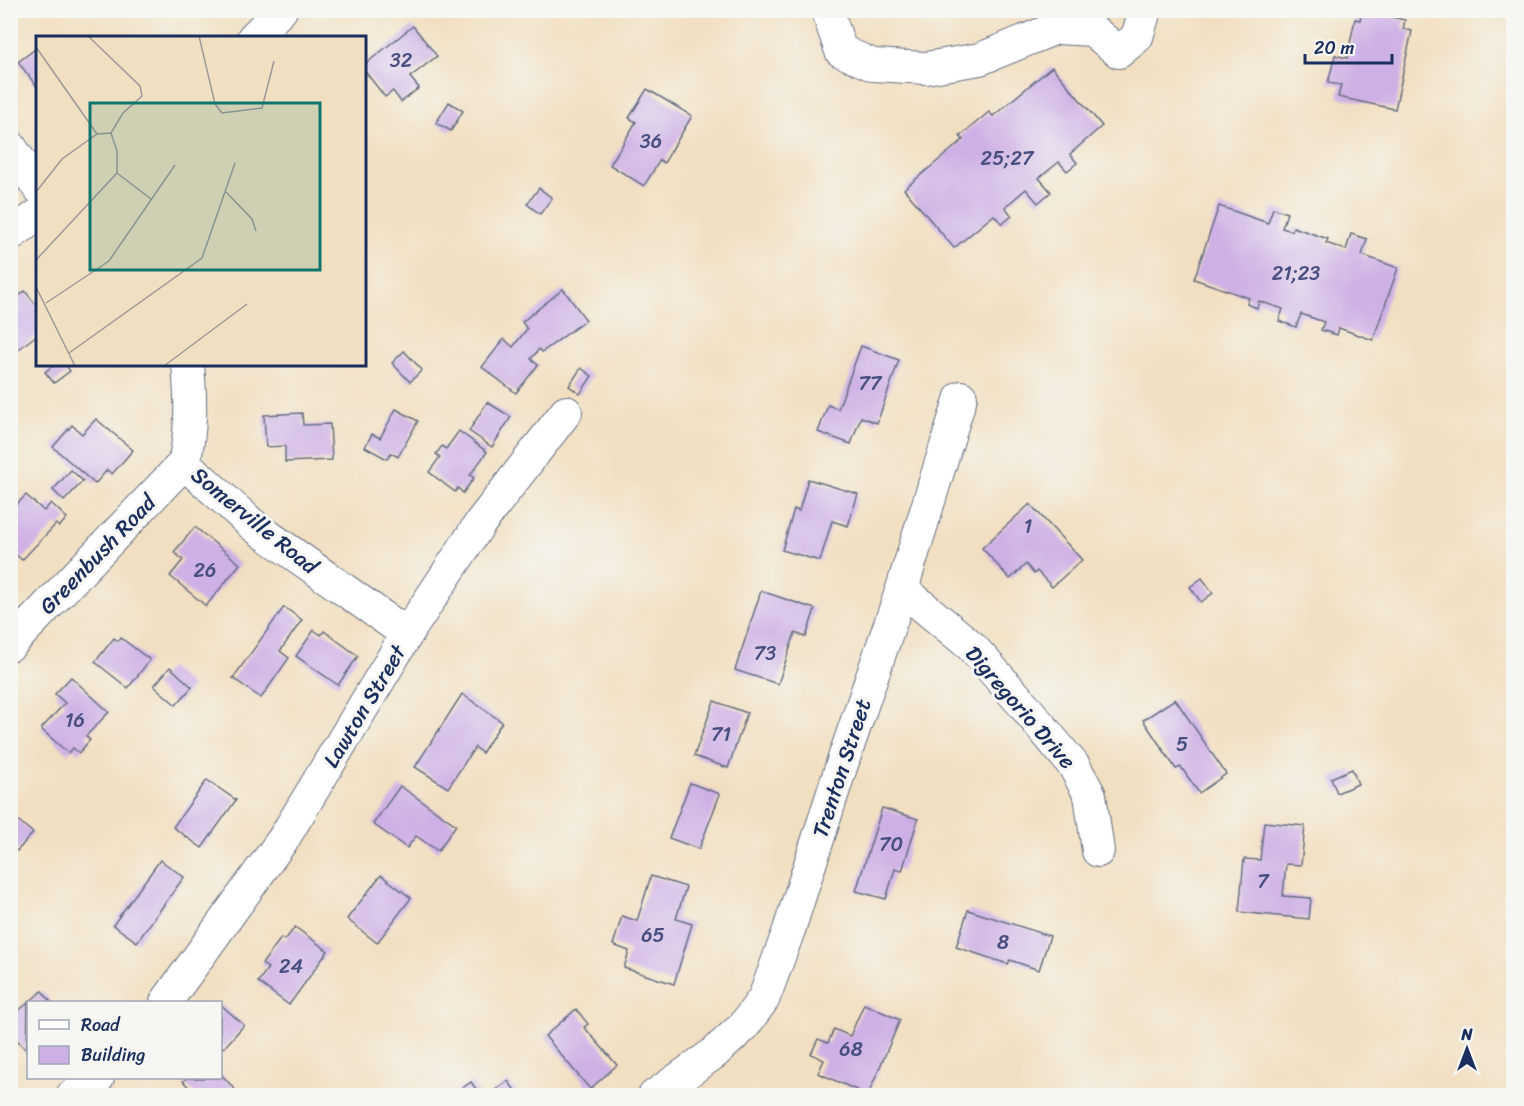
<svg xmlns="http://www.w3.org/2000/svg" width="1524" height="1106" viewBox="0 0 1524 1106" font-family="Sriracha,sans-serif">
  <rect width="100%" height="100%" fill="#f6f6f2"/>
  <filter id="ink" filterUnits="userSpaceOnUse"><feTurbulence type="fractalNoise" baseFrequency=".0167" numOctaves="2"/><feDisplacementMap in="SourceGraphic" scale="12" xChannelSelector="R" yChannelSelector="G"/><feConvolveMatrix kernelMatrix="1 2 1 2 8 2 1 2 1" color-interpolation-filters="sRGB"/></filter>
  <filter id="wash" filterUnits="userSpaceOnUse"><feTurbulence type="fractalNoise" baseFrequency=".008" numOctaves="4" result="noise"/><feDisplacementMap in="SourceGraphic" scale="24" xChannelSelector="R" yChannelSelector="G"/><feGaussianBlur stdDeviation="1.35" result="paint"/><feColorMatrix in="noise" values="0 0 0 0 0 0 0 0 0 0 0 0 0 0 0 0 0 1.4 0 .05"/><feComposite in="paint" operator="in"/></filter>
  <g filter="url(#wash)">
    <rect width="100%" height="100%" fill="#f1dfc1"/>
    <g id="blocks">
      <!-- building -->
      <g fill="#cdb0e5">
        <path d="M1362,10L1405,20L1403,29L1412,31L1395,109L1338,97L1341,85L1328,83L1335,55L1347,58L1355,19L1360,20Z"/>
        <path d="M413,26L437,56L410,77L419,88L401,102L393,91L385,97L364,70V65Z"/>
        <path d="M38,47V88L18,62Z"/>
        <path d="M1052,67L1102,126L1070,154L1077,163L1067,171L1059,162L1039,178L1051,192L1038,203L1026,189L1005,207L1012,216L1002,224L994,215L954,248L904,189L963,140L960,136L989,112L993,116Z"/>
        <path d="M647,89L692,116L664,163L660,160L644,186L610,165L636,122L629,118Z"/>
        <path d="M449,102L463,111L451,131L436,123Z"/>
        <path d="M539,188L552,198L540,214L527,204Z"/>
        <path d="M1219,206L1268,223L1273,208L1287,213L1282,228L1292,231L1293,227L1328,239L1326,243L1346,250L1351,234L1367,239L1362,255L1398,268L1373,340L1339,328L1337,335L1321,330L1324,322L1301,314L1296,327L1279,321L1283,309L1259,301L1257,308L1247,304L1249,298L1194,279Z"/>
        <path d="M563,289L586,320L542,352L539,349L531,359L538,365L516,393L482,367L504,339L513,347L527,329L522,322Z"/>
        <path d="M25,291L38,307V334L10,356V303Z"/>
        <path d="M861,346L899,360L877,423L861,417L851,444L818,432L828,405L838,409Z"/>
        <path d="M404,351L422,370L410,382L392,363Z"/>
        <path d="M55,364H65L70,371L54,383L45,372Z"/>
        <path d="M581,368L592,376L580,394L569,386Z"/>
        <path d="M487,402L511,417L492,447L469,431Z"/>
        <path d="M396,409L418,421L398,457L391,453L387,459L365,447L372,434L380,438Z"/>
        <path d="M302,413L303,425L330,424L332,460L285,462V446L266,447L264,415Z"/>
        <path d="M96,419L133,450L112,474L107,470L95,484L53,447L72,425L82,434Z"/>
        <path d="M459,431L487,452L470,475L474,478L463,493L458,488L455,492L429,472L440,457L436,454L442,446L446,449Z"/>
        <path d="M71,470L83,481L64,501L53,490Z"/>
        <path d="M808,479L858,494L848,526L832,521L820,561L782,550L794,509L799,511Z"/>
        <path d="M26,495L44,511L51,503L67,518L59,527L56,524L22,560L10,550V511Z"/>
        <path d="M1030,504L1082,560L1052,587L1037,571L1034,574L1026,564L1010,579L982,548Z"/>
        <path d="M195,527L240,564L206,606L170,576L183,560L174,552Z"/>
        <path d="M1202,578L1213,593L1201,602L1190,587Z"/>
        <path d="M761,591L815,609L806,637L795,633L778,684L735,670Z"/>
        <path d="M284,607L302,620L280,651L289,658L261,698L233,678Z"/>
        <path d="M314,630L321,635L324,631L358,656L338,685L296,656Z"/>
        <path d="M114,638L118,641L121,638L150,660L128,688L95,662Z"/>
        <path d="M170,667L192,687L176,705L154,686Z"/>
        <path d="M71,677L109,712L86,736L90,740L79,753L73,748L68,753L41,729L65,703L55,694Z"/>
        <path d="M462,694L502,722L482,753L475,747L448,788L415,767Z"/>
        <path d="M1175,699L1226,774L1199,793L1181,767L1176,769L1143,720Z"/>
        <path d="M714,701L747,713L728,768L694,756Z"/>
        <path d="M1352,769L1358,784L1337,793L1331,778Z"/>
        <path d="M207,780L236,800L202,848L173,827Z"/>
        <path d="M690,783L720,794L699,849L669,838Z"/>
        <path d="M400,786L456,825L438,851L416,836L407,848L373,824Z"/>
        <path d="M882,808L918,819L902,871L895,869L886,899L856,891Z"/>
        <path d="M13,816L33,833L17,851L10,845V818Z"/>
        <path d="M1264,822L1305,826L1301,865L1286,864L1283,896L1311,898L1309,919L1239,912L1244,859L1260,860Z"/>
        <path d="M160,860L184,877L137,942L113,925Z"/>
        <path d="M381,875L411,898L377,943L347,919Z"/>
        <path d="M651,876L686,887L676,919L692,924L674,984L624,968L629,951L613,945L622,916L637,921Z"/>
        <path d="M968,910L1050,936L1039,970L1010,960L1008,964L956,947Z"/>
        <path d="M295,927L328,951L289,1005L258,982L268,968L262,964L281,938L285,940Z"/>
        <path d="M42,991L51,1002H28L27,1051L10,1032V1018Z"/>
        <path d="M220,1004L244,1025L224,1048L220,1045Z"/>
        <path d="M864,1004L900,1020L868,1095L818,1073L824,1060L811,1054L818,1039L828,1043L834,1029L850,1036Z"/>
        <path d="M576,1009L588,1024L584,1027L617,1065L590,1089L545,1036Z"/>
        <path d="M220,1073L241,1096H197L183,1081L187,1078H220Z"/>
        <path d="M508,1081L519,1096H487Z"/>
        <path d="M471,1082L481,1096H451Z"/>
      </g>
    </g>
  </g>
  <g filter="url(#ink)">
    <use href="#blocks" fill-opacity="0" stroke="#666d81" stroke-width="1.5"/>
    <g fill="none" stroke-linecap="round" stroke-linejoin="round">
      <defs>
        <g id="minor">
          <path d="M827,10L841,51L873,65L926,68L980,59L1056,28L1092,30L1119,52L1137,37L1145,10"/>
          <path d="M253,38L281,10"/>
          <path d="M10,146L38,187"/>
          <path d="M10,235L38,215"/>
          <path d="M188,364C191,400 192,429 184,463L254,526L407,634"/>
          <path d="M902,589L971,646L1021,702L1074,766L1090,795L1098,851"/>
          <path d="M10,645L184,463"/>
          <path d="M166,1002L284,838L407,634L481,522L566,412"/>
          <path d="M72,1096L98,1078"/>
          <path d="M654,1096L713,1054L743,1027L764,998L789,930L842,764L902,589L961,397"/>
        </g>
      </defs>
      <!-- minor casing -->
      <use href="#minor" stroke="#666d81" stroke-width="34"/>
      <!-- minor -->
      <use href="#minor" stroke="#fff" stroke-width="32"/>
    </g>
  </g>
  <g text-anchor="middle" stroke-width="6" stroke-linejoin="round" paint-order="stroke">
    <!-- number labels -->
    <g font-size="20" fill="#484f80">
      <text x="401" y="67">32</text>
      <text x="651" y="148">36</text>
      <text x="1007" y="165">25;27</text>
      <text x="1296" y="280">21;23</text>
      <text x="870" y="390">77</text>
      <text x="1028" y="533">1</text>
      <text x="205" y="577">26</text>
      <text x="765" y="660">73</text>
      <text x="75" y="727">16</text>
      <text x="721" y="741">71</text>
      <text x="1182" y="751">5</text>
      <text x="891" y="851">70</text>
      <text x="1263" y="888">7</text>
      <text x="653" y="942">65</text>
      <text x="1003" y="949">8</text>
      <text x="291" y="973">24</text>
      <text x="851" y="1056">68</text>
    </g>
    <!-- street labels -->
    <g font-size="22" fill="#1b2f5e" stroke="#f6f6f2">
      <text transform="translate(255 520) rotate(39)" y="8">Somerville Road</text>
      <text transform="translate(97 554) rotate(-46)" y="8">Greenbush Road</text>
      <text transform="translate(364 706) rotate(-59)" y="8">Lawton Street</text>
      <text transform="translate(1021 707) rotate(49)" y="8">Digregorio Drive</text>
      <text transform="translate(841 768) rotate(-72)" y="8">Trenton Street</text>
    </g>
  </g>
  <!-- overview -->
  <g transform="translate(36 36)">
    <rect width="330" height="330" fill="#f1dfc1"/>
    <path fill="none" stroke="#9b9999" stroke-width="1.5" d="M163,0L179,68L186,77L226,72L238,25M0,11L61,98M75,97L81,115V137L115,163M0,156L26,123L61,98L75,97L87,77L106,60L104,50L52,0M190,156L216,183L220,195M0,224L81,137M0,251L39,330M10,267L73,225L139,129M33,317L166,222L199,127M128,330L211,268"/>
    <path fill="#0f766e" fill-opacity="0.15" stroke="#0f766e" stroke-width="3" d="M54,67H284V234H54Z"/>
    <rect width="330" height="330" fill="none" stroke="#1b2f5e" stroke-width="3"/>
  </g>
  <!-- margin -->
  <rect width="1524" height="1106" fill="none" stroke="#f6f6f2" stroke-width="36"/>
  <!-- legend -->
  <rect x="27" y="1001" width="195" height="78" fill="#f6f6f2" stroke="#9ea6b7" stroke-width="1.5"/>
  <rect x="39" y="1020" width="30" height="9" fill="#ffffff" stroke="#9ea6b7" stroke-width="1.5"/>
  <text x="81" y="1031" font-size="18" fill="#1b2f5e">Road</text>
  <rect x="39" y="1046" width="30" height="18" fill="#cdb0e5" stroke="#9ea6b7" stroke-width="1.5"/>
  <text x="81" y="1061" font-size="18" fill="#1b2f5e">Building</text>
  <!-- north arrow -->
  <g transform="translate(1467 1049)" stroke="#f6f6f2" stroke-width="4.5" paint-order="stroke">
  <path d="M0-4.5L10 22L0 15L-10 22Z" fill="#1b2f5e"/>
  <text y="-9" font-size="16" font-weight="bold" text-anchor="middle" fill="#1b2f5e">N</text>
  </g>
  <!-- scale -->
  <path d="M1305 54v9h87v-9" fill="none" stroke="#1b2f5e" stroke-width="3"/>
  <text x="1314" y="54" font-size="18" fill="#1b2f5e" stroke="#f6f6f2" stroke-width="4.5" paint-order="stroke">20 m</text>
</svg>
